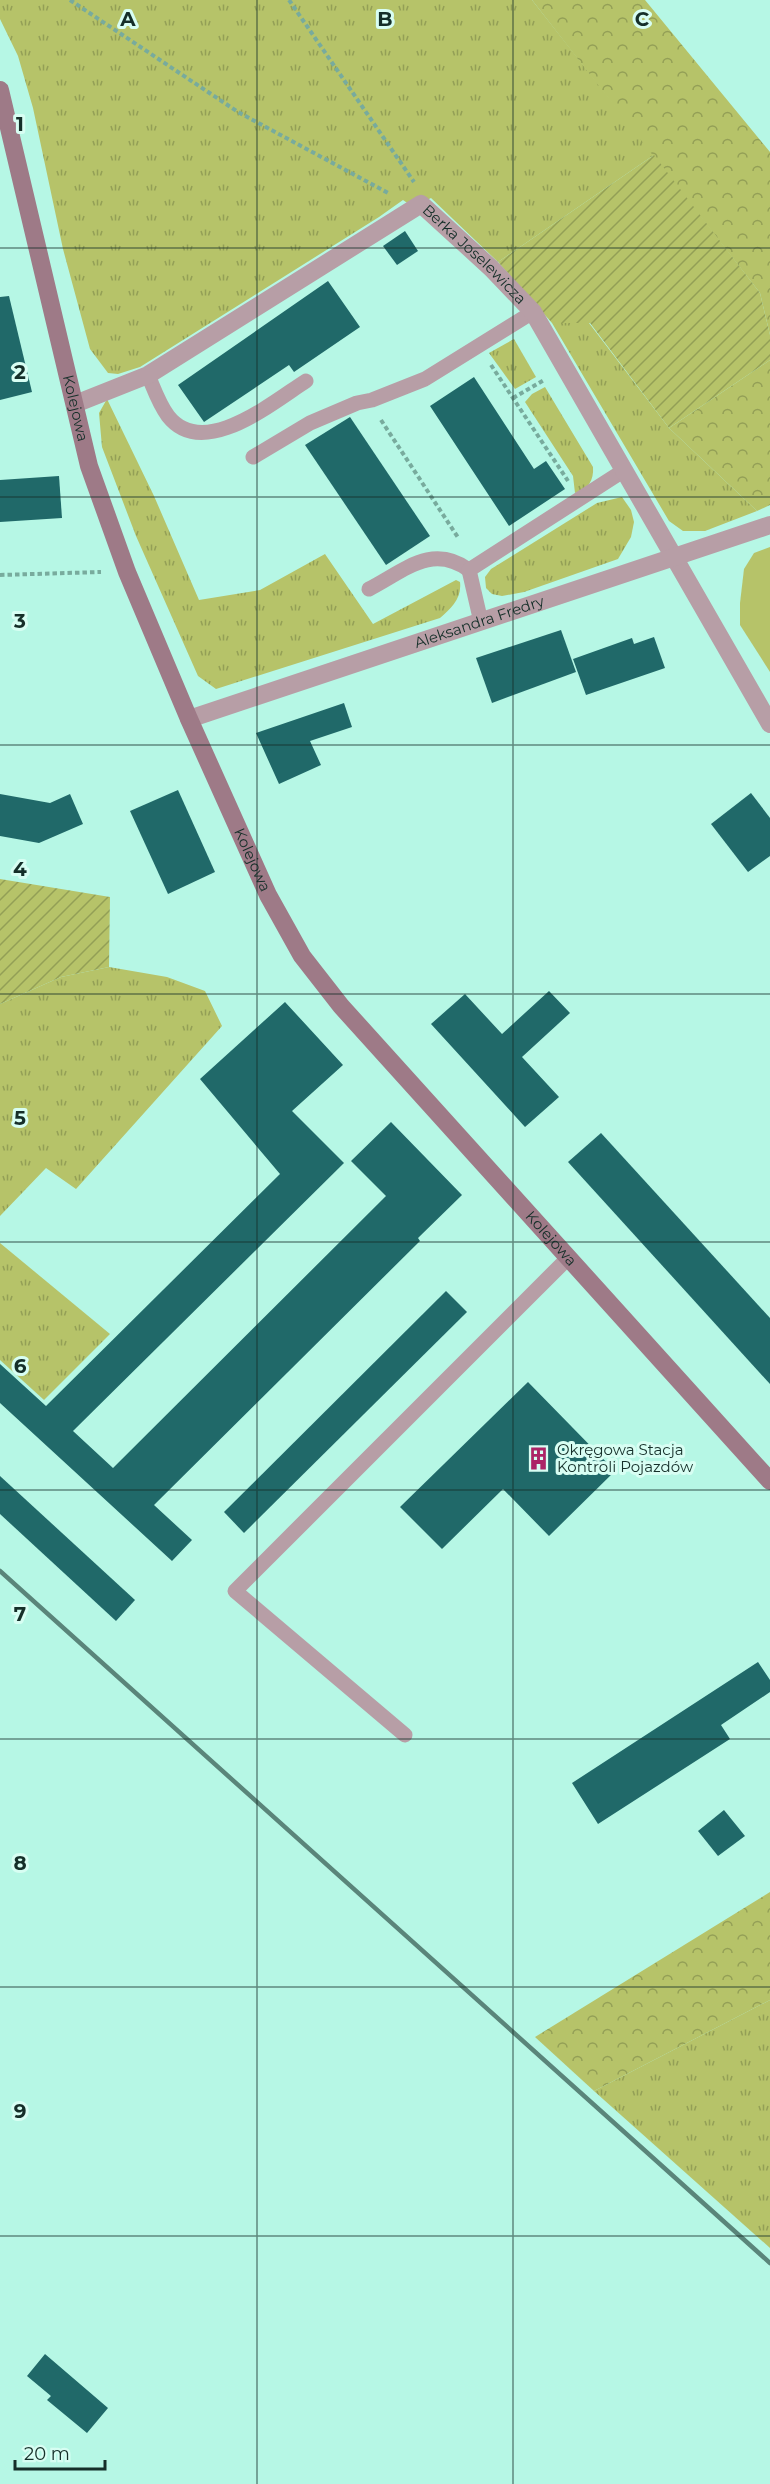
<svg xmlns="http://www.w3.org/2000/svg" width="770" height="2484" viewBox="0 0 770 2484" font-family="Montserrat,sans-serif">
  <defs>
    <pattern id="grass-tufts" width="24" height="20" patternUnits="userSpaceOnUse" patternTransform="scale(1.5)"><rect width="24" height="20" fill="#b6c369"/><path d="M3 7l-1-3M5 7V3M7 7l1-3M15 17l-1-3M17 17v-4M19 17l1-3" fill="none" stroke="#939f56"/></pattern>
    <pattern id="forest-crowns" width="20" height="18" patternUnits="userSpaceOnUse" patternTransform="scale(1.5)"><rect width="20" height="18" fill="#b6c369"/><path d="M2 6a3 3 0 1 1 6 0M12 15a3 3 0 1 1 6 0" fill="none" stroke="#939f56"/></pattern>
    <pattern id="garden-furrows" width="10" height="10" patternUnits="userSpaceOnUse" patternTransform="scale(1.5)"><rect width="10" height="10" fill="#b6c369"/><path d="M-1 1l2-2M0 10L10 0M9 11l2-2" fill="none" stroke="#939f56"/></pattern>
  </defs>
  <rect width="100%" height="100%" fill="#b6f7e5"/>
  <!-- grass -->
  <g fill="url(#grass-tufts)">
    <path d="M0,0H532L654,155L498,262L431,198L413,207L403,200L379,217L140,367L118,374L108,373L90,349L63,249L33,108L18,56L0,19Z"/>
    <path d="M552,323H589L669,428L757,511L705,531H683L669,521Z"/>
    <path d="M514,339L536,377L515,389L489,353Z"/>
    <path d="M545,387L593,467C594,480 588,490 575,493L573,476L525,402L532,394Z"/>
    <path d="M107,399L154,496L199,600L260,590L325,554L373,624L456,580L460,582C462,599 451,608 440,618L216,689L198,676L136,536L102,447L99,413Z"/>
    <path d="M622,497L631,510L634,522L631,537L618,559L524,592L502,596L492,594L486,588L485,577L491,569L597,503Z"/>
    <path d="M109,967L167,977L205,991L222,1026L76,1189L46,1168L0,1216V1004L61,977Z"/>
    <path d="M0,1243L110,1334L44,1400L0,1360Z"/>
    <path d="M770,2000V2248L594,2091Z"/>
  </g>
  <!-- forest -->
  <g fill="url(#forest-crowns)">
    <path d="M532,0H645L770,152V335L760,293Z"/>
    <path d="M770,360V505L757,511L669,428Z"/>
    <path d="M770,1892V2000L594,2091L535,2037Z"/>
  </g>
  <!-- garden -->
  <g fill="url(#garden-furrows)">
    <path d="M654,155L760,293L770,335V360L669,428L590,323H552L498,262Z"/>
    <path d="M0,879L110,897L109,967L61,977L0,1004Z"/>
  </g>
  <!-- pitch -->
  <path fill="#b6c369" d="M770,547V672L740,625V603L744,569L754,553Z"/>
  <!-- building -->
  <g fill="#206969">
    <path d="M405,231L418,251L397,265L383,246Z"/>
    <path d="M328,281L360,327L294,372L289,365L204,422L178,385Z"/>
    <path d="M9,296L32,392L0,400V297Z"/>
    <path d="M474,377L534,469L546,461L565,489L509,526L430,406Z"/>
    <path d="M350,417L430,536L386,565L305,445Z"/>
    <path d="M59,476L62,518L0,522V480Z"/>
    <path d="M561,630L576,672L492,703L476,658Z"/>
    <path d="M654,637L665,668L586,695L573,659L632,638L634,644Z"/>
    <path d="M344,703L352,727L310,741L321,765L279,784L256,733Z"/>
    <path d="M178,790L215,872L168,894L130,811Z"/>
    <path d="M751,793L770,818V856L748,872L711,824Z"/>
    <path d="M0,794L50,803L70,794L83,824L39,843L0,836Z"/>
    <path d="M549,991L570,1013L522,1057L559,1097L525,1127L431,1024L465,994L502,1034Z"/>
    <path d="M285,1002L343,1065L292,1111L344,1163L73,1431L113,1468L386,1196L351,1161L391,1122L462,1195L418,1238L420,1241L154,1505L192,1540L172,1561L0,1403V1364L46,1406L280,1174L200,1079Z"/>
    <path d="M601,1133L770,1318V1384L568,1162Z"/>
    <path d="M446,1291L467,1312L244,1533L224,1512Z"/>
    <path d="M528,1382L615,1471L549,1536L503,1489L442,1549L400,1507Z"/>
    <path d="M0,1476L135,1600L116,1621L0,1514Z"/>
    <path d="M758,1662L770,1680V1692L721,1725L730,1739L598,1824L572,1783Z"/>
    <path d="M724,1810L745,1836L718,1856L698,1831Z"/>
    <path d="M45,2354L108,2408L87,2433L47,2400L51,2396L27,2376Z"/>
  </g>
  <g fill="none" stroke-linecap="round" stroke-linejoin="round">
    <!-- path -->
    <g stroke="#78ab9d" stroke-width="4" stroke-dasharray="4.5 3" stroke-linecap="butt">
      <path d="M70,0L238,112L390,194"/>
      <path d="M289,0L414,182"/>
      <path d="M491,365L568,481"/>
      <path d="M513,398L544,380"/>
      <path d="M381,420L459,539"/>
      <path d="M0,575L101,572"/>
    </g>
    <!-- lane -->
    <g stroke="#b79ea6" stroke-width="15">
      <path d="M148,375C154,389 159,404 168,416C203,461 273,402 306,381"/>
      <path d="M253,457L310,423L357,403L372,400L425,379L533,312"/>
      <path d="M369,589C404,571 432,543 469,570"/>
      <path d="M481,622L469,570L623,471"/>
      <path d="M405,1735L235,1591L567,1259"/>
    </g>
    <!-- street -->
    <g stroke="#b79ea6" stroke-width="18">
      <path id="s1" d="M75,404L148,375L421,204L491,268L533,312L770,724"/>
      <path id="s2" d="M189,719L770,525"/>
    </g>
    <!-- secondary -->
    <path stroke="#9e7a87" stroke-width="18" id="s3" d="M0,90L89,466L127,572L189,719L268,895L302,956L341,1006L770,1481"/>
    <!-- rail -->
    <path stroke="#5a857a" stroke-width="4.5" d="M0,1571L770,2263"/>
  </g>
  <!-- grid -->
  <path fill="none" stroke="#152f29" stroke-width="1.5" stroke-opacity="0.55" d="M257,0V2484M513,0V2484M0,248H770M0,497H770M0,745H770M0,994H770M0,1242H770M0,1490H770M0,1739H770M0,1987H770M0,2236H770"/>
  <!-- icons -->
  <defs>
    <symbol id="building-bare" viewBox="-9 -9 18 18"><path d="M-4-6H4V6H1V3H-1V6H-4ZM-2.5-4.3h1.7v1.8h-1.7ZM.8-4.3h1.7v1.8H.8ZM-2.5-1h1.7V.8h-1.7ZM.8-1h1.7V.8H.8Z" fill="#ac2467" stroke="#d8fef3" stroke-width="2.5" paint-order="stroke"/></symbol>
  </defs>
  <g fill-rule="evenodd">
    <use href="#building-bare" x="522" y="1442" width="33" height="33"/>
  </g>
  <g text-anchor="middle" stroke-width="6" stroke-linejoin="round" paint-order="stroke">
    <!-- street labels -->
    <g font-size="15" fill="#152f29" stroke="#d8fef3">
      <text dy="5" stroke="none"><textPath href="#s1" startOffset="474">Berka Joselewicza</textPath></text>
      <text dy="5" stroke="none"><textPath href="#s3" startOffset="327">Kolejowa</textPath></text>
      <text dy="5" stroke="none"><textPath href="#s2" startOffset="306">Aleksandra Fredry</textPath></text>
      <text dy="5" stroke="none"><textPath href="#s3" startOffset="813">Kolejowa</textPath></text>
      <text dy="5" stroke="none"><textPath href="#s3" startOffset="1298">Kolejowa</textPath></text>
    </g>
    <!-- poi labels -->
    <g font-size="15" fill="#152f29" stroke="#d8fef3" text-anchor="start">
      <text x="557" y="1455">Okręgowa Stacja<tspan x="557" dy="17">Kontroli Pojazdów</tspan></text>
    </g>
  </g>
  <g font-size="20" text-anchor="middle" font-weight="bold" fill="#152f29" stroke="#d8fef3" stroke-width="6" stroke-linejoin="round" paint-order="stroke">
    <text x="128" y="26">A</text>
    <text x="385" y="26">B</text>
    <text x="642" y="26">C</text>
    <text x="20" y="131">1</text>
    <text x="20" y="379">2</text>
    <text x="20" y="628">3</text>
    <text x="20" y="876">4</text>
    <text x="20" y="1125">5</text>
    <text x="20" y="1373">6</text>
    <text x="20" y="1621">7</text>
    <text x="20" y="1870">8</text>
    <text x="20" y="2118">9</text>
  </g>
  <!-- scale -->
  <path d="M15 2460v9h90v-9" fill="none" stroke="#152f29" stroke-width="3"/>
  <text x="24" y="2460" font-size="18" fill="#152f29" stroke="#d8fef3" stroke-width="4.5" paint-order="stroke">20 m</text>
</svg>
